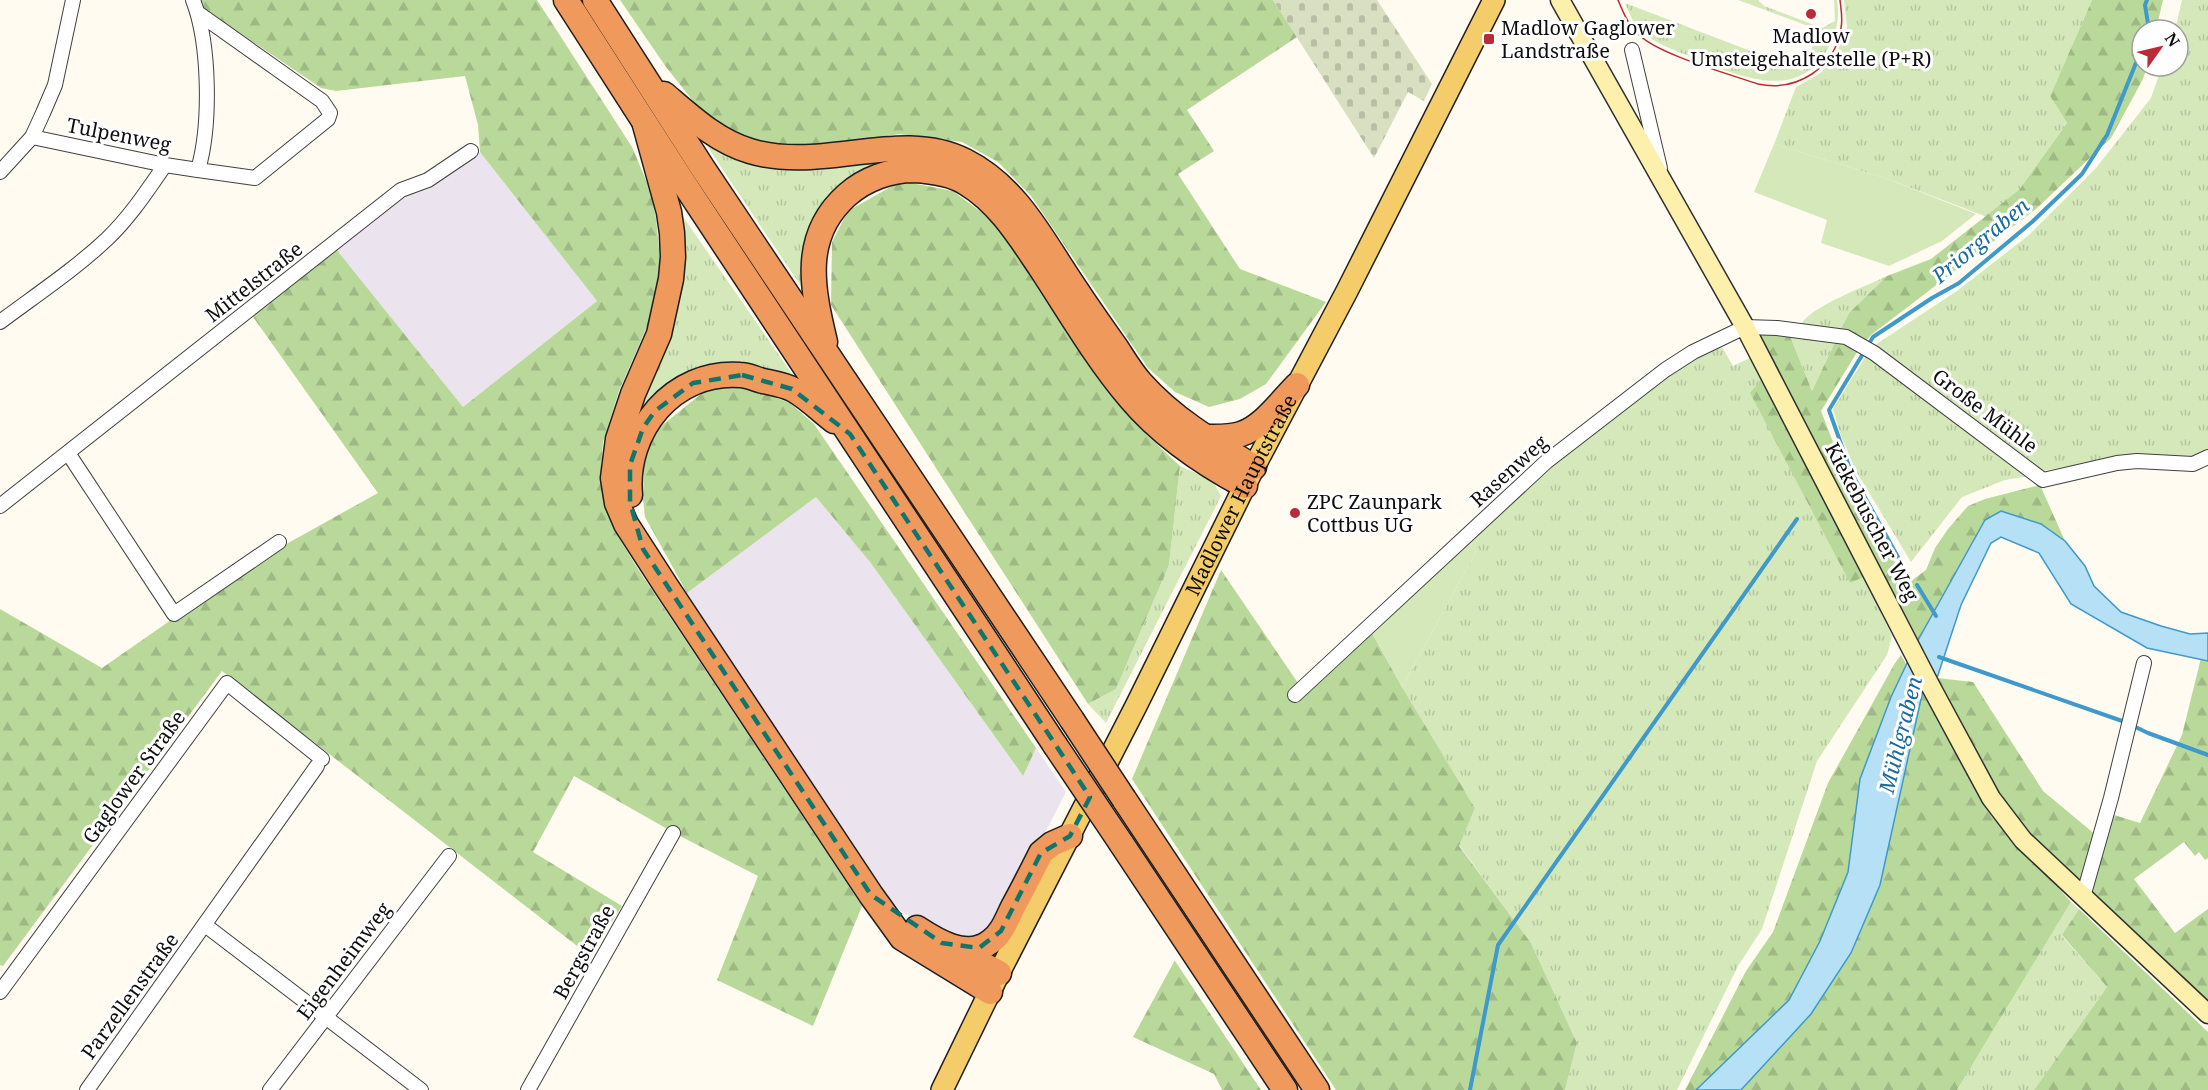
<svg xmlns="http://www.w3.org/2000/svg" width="2208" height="1090" viewBox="0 0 2208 1090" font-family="'Noto Serif',serif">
  <defs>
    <pattern id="grass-tufts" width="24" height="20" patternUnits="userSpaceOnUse" patternTransform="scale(1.5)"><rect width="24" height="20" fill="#d4e8ba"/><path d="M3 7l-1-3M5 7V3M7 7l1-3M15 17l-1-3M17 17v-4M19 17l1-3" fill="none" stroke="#b5c69f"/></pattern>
    <pattern id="forest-firs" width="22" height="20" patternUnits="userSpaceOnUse" patternTransform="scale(1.5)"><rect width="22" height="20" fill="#b9d99a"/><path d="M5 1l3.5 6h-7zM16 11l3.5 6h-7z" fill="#9eb984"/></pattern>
    <pattern id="cemetery-stones" width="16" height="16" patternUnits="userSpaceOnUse" patternTransform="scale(1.5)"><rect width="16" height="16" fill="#d8e0c1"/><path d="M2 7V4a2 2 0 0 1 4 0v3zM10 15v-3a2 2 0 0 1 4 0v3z" fill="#b8bfa5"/></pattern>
  </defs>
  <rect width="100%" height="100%" fill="#fffbf0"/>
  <!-- industrial -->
  <g fill="#ebe3ed">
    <path d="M480,152L597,301L463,407L336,249L399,200L429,185Z"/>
    <path d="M816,497L870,562L1022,775L1036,748L1066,792L997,926L982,934L960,939L929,929L901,911L876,883L687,593Z"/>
  </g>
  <!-- grass -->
  <g fill="url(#grass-tufts)">
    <path d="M1738,0H1758L1764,6L1822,28L1835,21L1834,0H1837C1840,16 1837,29 1830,44C1802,104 1740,77 1694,58C1677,51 1655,44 1641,31C1634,24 1629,13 1625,3L1803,71L1819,30Z"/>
    <path d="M1844,0H2092L2050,96L2067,123L2019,190L1987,217L1888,179L1774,144L1796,87L1819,74L1833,61L1847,28Z"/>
    <path d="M2182,0H2208V450L2191,458L2132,456L2041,471L1872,347L1957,291L2029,235L2096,168L2151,98L2162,66H2178V30H2175Z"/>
    <path d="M705,143L713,144L768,167L816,169L900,156L871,170L803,274L801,286Z"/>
    <path d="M679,211L799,384L773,371L734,364L630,433L681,288L685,264Z"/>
    <path d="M1887,276L1849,313L1839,333L1801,326C1806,308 1869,285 1887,276Z"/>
    <path d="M1790,336L1836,340L1812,391Z"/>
    <path d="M1722,347L1733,366L1752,357L1850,583L1864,577L1892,636L1887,655L1817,761L1762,929L1738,966L1677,1090H1565L1577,1043L1531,943L1459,845L1475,808L1402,687L1476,552L1468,541L1551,464L1676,366Z"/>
    <path d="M1867,354L2030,476L2005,480L1962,497L1911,562L1856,471L1841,436L1833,409Z"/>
    <path d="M1180,466L1212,480L1221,496L1106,723L1088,704L1116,689L1169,565Z"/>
    <path d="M2071,902L2079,909L2062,936L2107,987L2034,1090H1957Z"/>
  </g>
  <!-- forest -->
  <g fill="url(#forest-firs)">
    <path d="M200,0H537L632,147L651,192L656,218L661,269L653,313L619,391L603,442L601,465L602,490L608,514L619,538L638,569L862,906L813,1026L717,980L758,876L678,835L574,776L533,852L622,906L590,956L222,671L3,966L0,965V609L102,668L171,620L185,616L281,547L378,493L251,314L336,249L463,407L597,301L480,152L478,125L465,76L336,91L321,88L203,8Z"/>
    <path d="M620,0H1273L1297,37L1187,110L1214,151L1178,174L1240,269L1326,302L1266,384L1240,399L1209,407L1175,392L1148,368L1031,196L998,162L962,142L899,134L812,149L766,145L734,134L697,106L666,67Z"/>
    <path d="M2092,0H2163L2156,30H2142V66H2147L2143,79L2111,138L2036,209L1871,335L1865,342L1839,333L1849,313L1887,276L1931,259L2019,190L2067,123L2050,96Z"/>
    <path d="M901,181L953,191L998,225L1118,402L1146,434L1180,466L1169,565L1116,689L1088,704L831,305L832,242L848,211Z"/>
    <path d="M1751,331L1790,336L1812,391L1836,340L1859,349L1821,411L1845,473L1907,584L1926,570L1935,548L1948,529L1968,506L1985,499L2040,485L2065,541L2041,524L2001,511L1985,520L1917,642Z"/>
    <path d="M1764,376L1864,577L1850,583L1750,393Z"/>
    <path d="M721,387H747L790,403L814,424L1036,748L1023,776L870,562L816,497L687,593L645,517L643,499L644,464L655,431L701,394Z"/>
    <path d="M1221,570L1298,683L1308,692L1372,633L1402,687L1475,808L1459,846L1531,943L1577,1043L1565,1090H1336L1132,779Z"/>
    <path d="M1901,655L1906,664L1891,697L1860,779L1848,872L1820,941L1789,1000L1696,1090H1685L1746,971L1773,932L1828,783L1895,663Z"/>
    <path d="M2201,658L2208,661V858L2205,860L2199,852L2195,856L2184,842L2134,879L2175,933L2208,909V1000L2091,896L2111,814L2140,823L2182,735Z"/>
    <path d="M1937,678L1973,682L2043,791L2097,836L2082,888L2003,808Z"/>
    <path d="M1923,690L2030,856L2071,902L1957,1090H1741L1811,1014L1851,953L1880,885Z"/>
    <path d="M2079,909L2208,1032V1090H2034L2107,987L2062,935Z"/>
    <path d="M1175,960V961L1261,1090H1222L1214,1074L1133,1037Z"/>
  </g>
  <!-- cemetery -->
  <path fill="url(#cemetery-stones)" d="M1273,0H1377L1432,84L1424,101L1408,92L1374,158Z"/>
  <!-- park -->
  <g fill="#d4e8ba">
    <path d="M1774,144L1888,179L1976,214L1942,241L1889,266L1821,243L1827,220L1754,192Z"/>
    <path d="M1468,541L1476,552L1402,687L1372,633Z"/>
  </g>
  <!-- water -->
  <path fill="#b6e0f5" stroke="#3f99ca" stroke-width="1.5" d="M2001,511L2041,524L2065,541L2085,566L2094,586L2121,612L2161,626L2190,634L2208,633V661L2147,648L2071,604L2039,553L2001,537L1991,543L1961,605L1937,678L1923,690L1880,885L1851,953L1811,1014L1741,1090H1696L1789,1000L1820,941L1848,872L1860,779L1891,697L1917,642L1985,520Z"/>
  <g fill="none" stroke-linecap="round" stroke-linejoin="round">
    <!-- stream -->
    <g stroke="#3f99ca" stroke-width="4">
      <path d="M2147,0L2145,5L2149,30"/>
      <path d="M1904,568L1851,472L1829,410L1873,337L1932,298L1959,283L2032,222L2082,174L2107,135L2142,48"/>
      <path d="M1917,585L1936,616"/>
      <path d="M1939,657L2125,722L2148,733L2208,755"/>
      <path d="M1470,1090L1498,945L1797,519"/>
    </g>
    <defs>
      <g id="street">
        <path d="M193,0C210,44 211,125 198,170L255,178L328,119L330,113L322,101L198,13"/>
        <path d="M1632,50L1660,168"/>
        <path d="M32,137L165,165L198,170"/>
        <path d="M0,172L32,137L43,113L55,85L73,0"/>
        <path d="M0,322C36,295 74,270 107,239C130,217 147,191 165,165"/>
        <path d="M68,453L174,614L279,542"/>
        <path d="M0,506L401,190L428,180L471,151"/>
        <path d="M1295,695L1546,462L1665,370L1693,352L1745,327L1777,328L1846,337L1874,353L2043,480L2117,463L2137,461L2193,464L2208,457"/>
        <path d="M2083,897L2111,798L2144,663"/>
        <path d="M205,925L421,1090"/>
        <path d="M0,992L227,683L322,759"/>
        <path d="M87,1090L317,766"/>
        <path d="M270,1090L449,856"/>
        <path d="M528,1090L673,833"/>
      </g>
      <path id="secondary" d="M1560,0L1745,327L1930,685L1991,798L2023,840L2208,1014"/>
      <g id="primary">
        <path id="s1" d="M942,1090L999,973L1136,706L1254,467L1347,291L1494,0"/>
      </g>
      <g id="highway">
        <path d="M566,0L683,182L1055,745"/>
        <path d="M595,0L702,167L1072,720"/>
        <path d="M664,94C690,116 716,141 750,151C822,173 900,128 965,161C1007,182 1032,221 1056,259C1075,289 1095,318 1115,346C1123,358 1131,372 1141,383C1173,419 1214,443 1254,467"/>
        <path d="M645,125L669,212L672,233L673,257L671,279L659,334L633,394L618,439L613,478L617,503L626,524L666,586L871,895L902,938L990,992"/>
        <path d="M825,342C812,288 801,236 847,195C865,179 890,170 914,170C931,171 951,173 966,183C999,203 1019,236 1040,267C1069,311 1096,358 1130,398C1161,435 1202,463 1245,486"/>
        <path d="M1203,437C1215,437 1229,438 1241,434C1263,427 1281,401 1297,385"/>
        <path d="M630,495C624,431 673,370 740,375C748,375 755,379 763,381C772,383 785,385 794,390C808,398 821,411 834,421"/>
        <path d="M1124,799L1317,1090"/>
        <path d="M1121,843L1285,1090"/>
        <path d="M917,928C937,941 967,960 990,942C1002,934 1007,919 1013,907C1023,889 1032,871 1041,853L1052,844L1070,836"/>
        <path d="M953,949L999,973"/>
      </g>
    </defs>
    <!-- street casing -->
    <use href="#street" stroke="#414141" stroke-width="16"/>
    <!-- secondary casing -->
    <use href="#secondary" stroke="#303030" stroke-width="21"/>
    <!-- primary casing -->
    <use href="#primary" stroke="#1f1f1f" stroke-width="24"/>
    <!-- highway casing -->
    <use href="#highway" stroke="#1f1f1f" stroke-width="27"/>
    <!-- street -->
    <use href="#street" stroke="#fff" stroke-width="14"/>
    <!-- secondary -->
    <use href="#secondary" stroke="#fdf0ad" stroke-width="18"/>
    <!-- primary -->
    <use href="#primary" stroke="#f5cc6a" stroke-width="21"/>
    <!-- highway -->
    <use href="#highway" stroke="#f0995d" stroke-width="24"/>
    <!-- tram -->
    <path stroke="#bb2a37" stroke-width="1.5" d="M1618,0C1623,12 1628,24 1637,33C1656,54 1729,74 1758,84C1797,92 1835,68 1841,28C1843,19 1841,9 1840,0"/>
    <defs>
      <g id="highway-bridge">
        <path d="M1072,720L1124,799"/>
        <path d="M1055,745L1121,843"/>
      </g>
    </defs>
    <!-- highway-bridge casing -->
    <use href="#highway-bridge" stroke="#1f1f1f" stroke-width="27" stroke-linecap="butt"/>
    <!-- highway-bridge -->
    <use href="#highway-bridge" stroke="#f0995d" stroke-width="24"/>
  </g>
  <!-- marked area -->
  <path fill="none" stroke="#0f766e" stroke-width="4.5" stroke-dasharray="12 8" stroke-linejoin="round" d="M742,375L792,389L850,434L1090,797L1070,836L1041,853L1001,931L979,948L942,943L871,895L643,549L630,502V465L643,428L655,411L693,383Z"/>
  <!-- markers -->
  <g fill="#bb2a37" stroke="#fff" stroke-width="2">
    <circle cx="1811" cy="14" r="6"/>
    <rect x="1483" y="33" width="12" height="12" rx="3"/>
    <circle cx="1295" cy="513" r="6"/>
  </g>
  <g text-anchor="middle" stroke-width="6" stroke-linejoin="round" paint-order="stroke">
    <!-- poi labels -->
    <g font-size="20" fill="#0e0e0e" stroke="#fff" text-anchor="start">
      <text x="1501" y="35">Madlow Gaglower<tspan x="1501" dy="23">Landstraße</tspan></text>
      <text x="1811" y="43" text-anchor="middle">Madlow<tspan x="1811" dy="23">Umsteigehaltestelle (P+R)</tspan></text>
      <text x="1307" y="509">ZPC Zaunpark<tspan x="1307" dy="23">Cottbus UG</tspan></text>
    </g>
    <!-- street labels -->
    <g font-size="20" fill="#0e0e0e" stroke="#fff">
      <text transform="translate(119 135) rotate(11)" y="7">Tulpenweg</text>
      <text transform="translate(254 282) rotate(-38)" y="7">Mittelstraße</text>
      <text transform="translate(1985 411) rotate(37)" y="7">Große Mühle</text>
      <text transform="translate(1509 471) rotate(-42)" y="7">Rasenweg</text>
      <text dy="7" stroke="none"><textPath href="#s1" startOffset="666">Madlower Hauptstraße</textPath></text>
      <text transform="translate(1872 522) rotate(62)" y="7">Kiekebuscher Weg</text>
      <text transform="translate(134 777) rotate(-54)" y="7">Gaglower Straße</text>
      <text transform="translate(584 952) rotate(-61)" y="7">Bergstraße</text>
      <text transform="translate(344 961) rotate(-53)" y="7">Eigenheimweg</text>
      <text transform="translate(130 996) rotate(-54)" y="7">Parzellenstraße</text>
    </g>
    <!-- water labels -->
    <g font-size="21" font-style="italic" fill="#1a6a9d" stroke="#fff">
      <text transform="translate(1981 241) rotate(-40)" y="7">Priorgraben</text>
      <text transform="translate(1901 735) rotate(-76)" y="7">Mühlgraben</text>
    </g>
  </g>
  <!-- north arrow -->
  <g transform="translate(2160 48) rotate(56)"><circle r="28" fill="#ffffff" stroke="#9f9f9f" stroke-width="1.5"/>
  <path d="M0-4.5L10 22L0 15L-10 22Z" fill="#bb2a37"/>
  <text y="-9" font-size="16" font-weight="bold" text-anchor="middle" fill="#0e0e0e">N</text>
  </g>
</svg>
